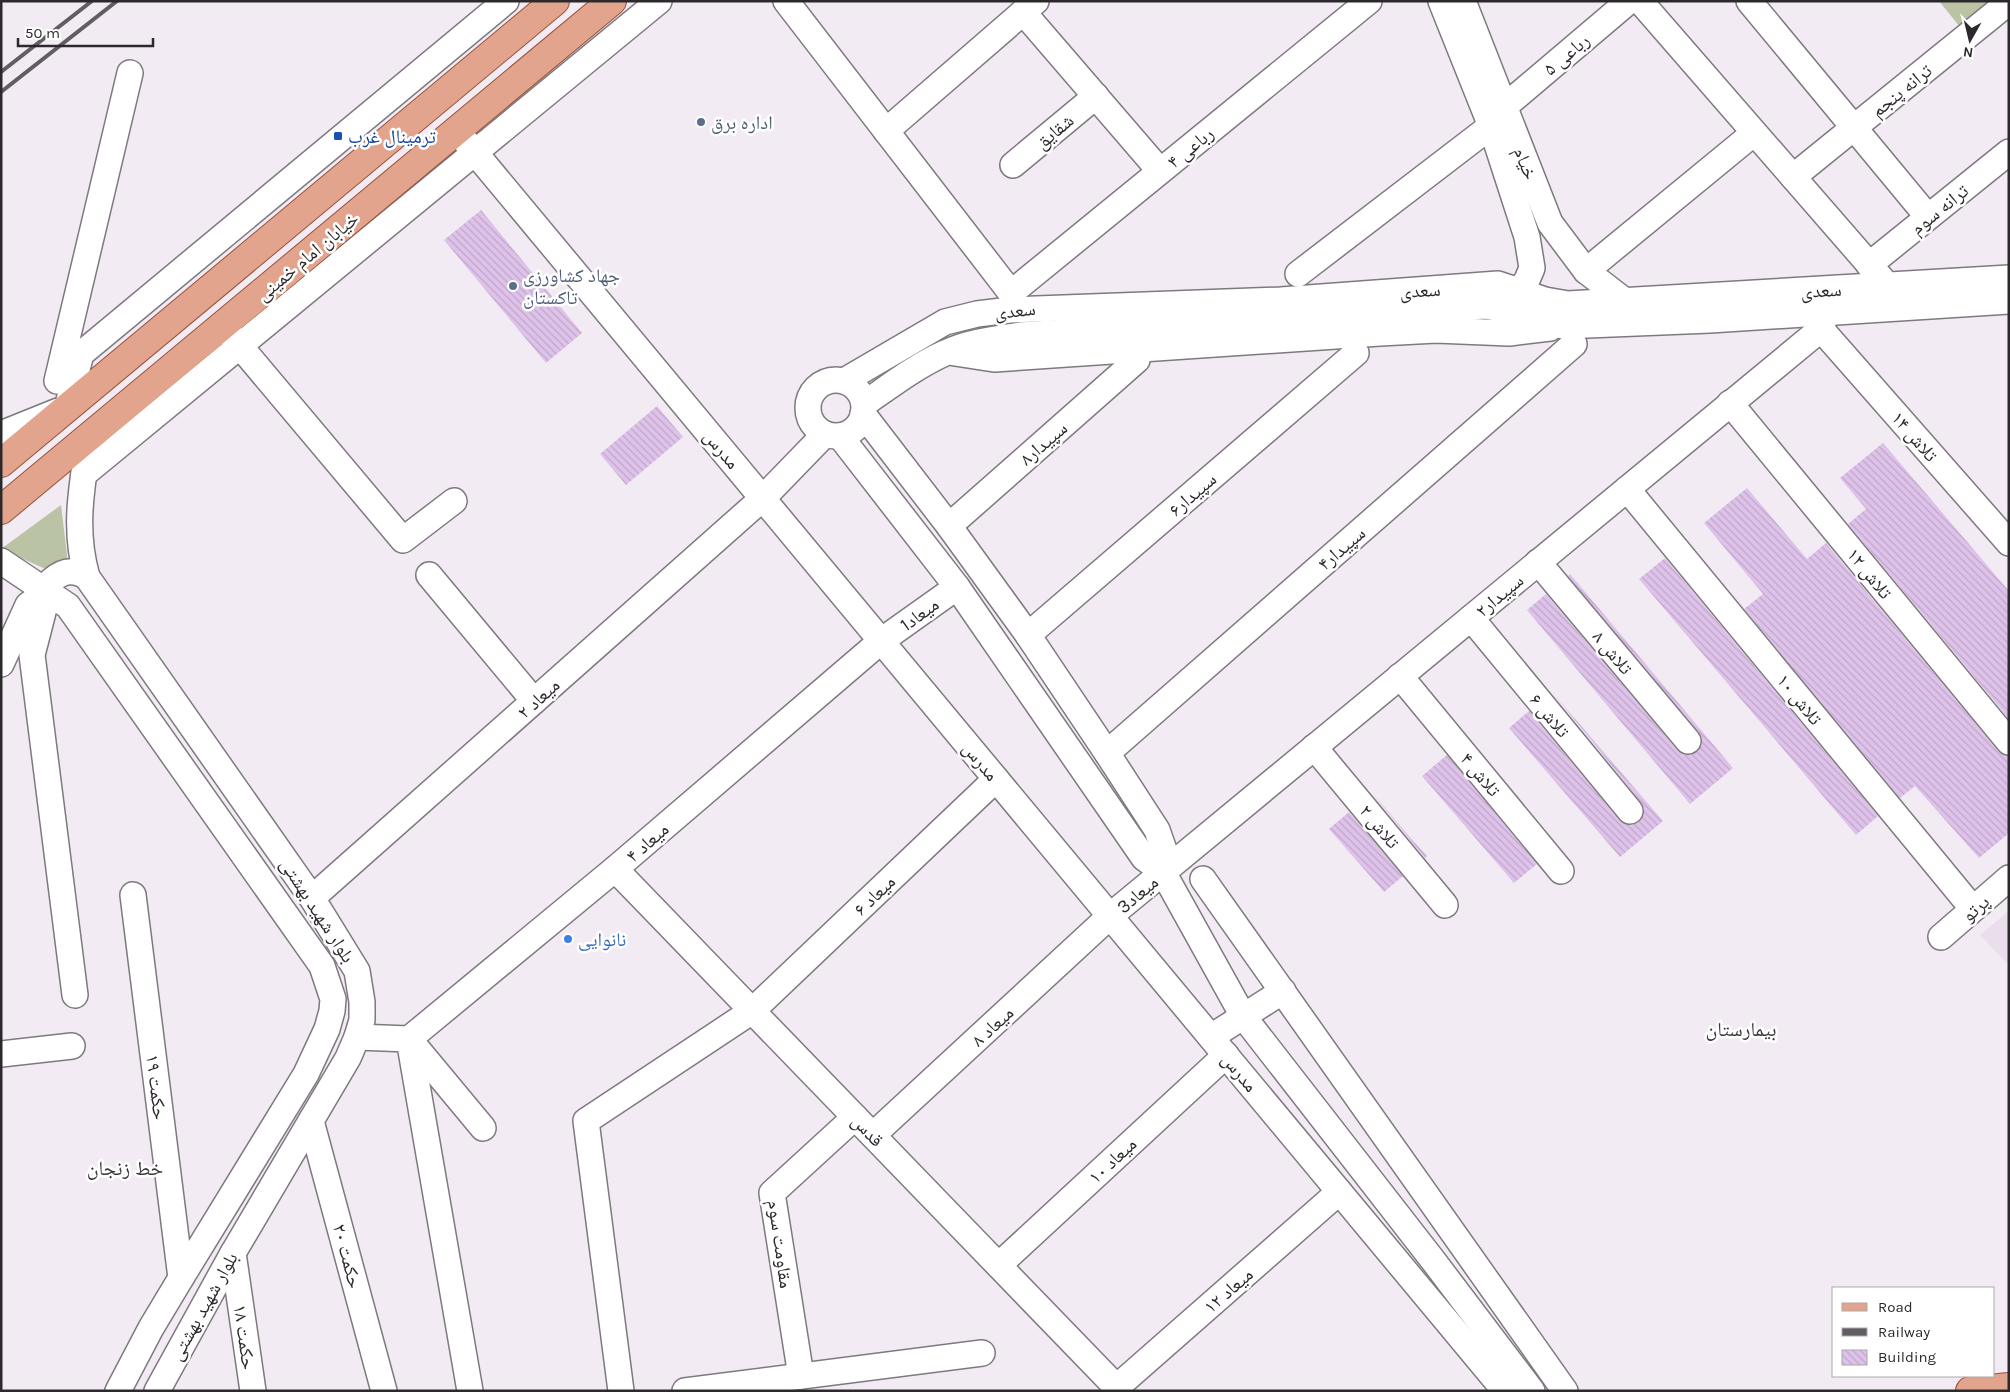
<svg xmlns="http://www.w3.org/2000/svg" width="2010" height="1392" viewBox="0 0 2010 1392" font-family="Karla,'Noto Naskh Arabic',sans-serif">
  <defs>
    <pattern id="building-back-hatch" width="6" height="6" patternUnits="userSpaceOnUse" patternTransform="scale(1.25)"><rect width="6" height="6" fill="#dec2ea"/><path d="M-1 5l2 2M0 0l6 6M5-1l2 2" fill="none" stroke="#bfa7c9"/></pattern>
  </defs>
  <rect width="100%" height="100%" fill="#f3ebf4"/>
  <!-- built -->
  <path fill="#eaddec" d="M2009,911V965L1980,935Z"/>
  <!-- green -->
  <g fill="#bac3a3">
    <path d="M1939,1H1991L1960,27Z"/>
    <path d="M61,505L70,580L1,549Z"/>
  </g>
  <!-- building -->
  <g fill="url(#building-back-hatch)">
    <path d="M481,210L582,333L546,363L444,240Z"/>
    <path d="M657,406L683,437L626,485L600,454Z"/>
    <path d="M1883,443L2009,591V719L1848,524L1866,509L1840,478Z"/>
    <path d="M1747,488L1807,559L1826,543L1998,751L2004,755L2009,756V833L1979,858L1915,786L1900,798L1744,609L1763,594L1704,523Z"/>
    <path d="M1665,558L1878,816L1856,835L1639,579Z"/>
    <path d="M1570,574L1733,768L1690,804L1527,610L1546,594L1677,750L1684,755H1691L1697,752L1702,745V738L1699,732L1568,576Z"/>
    <path d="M1552,692L1663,821L1620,857L1509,728L1529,711L1619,820L1625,824L1632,825L1639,822L1643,816L1644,809L1641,802Z"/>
    <path d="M1447,755L1537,864L1514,883L1422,776Z"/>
    <path d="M1372,793L1409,836L1427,856L1425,858Z"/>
    <path d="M1349,812L1403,876L1384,892L1329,829Z"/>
  </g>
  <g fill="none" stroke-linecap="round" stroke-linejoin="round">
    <defs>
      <g id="minor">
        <path d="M786,1L1011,293L1369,1"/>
        <path d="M1441,1L1491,126L1527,237L1532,268L1527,280L1520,290"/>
        <path d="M1463,1L1550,223L1586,271L1625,301"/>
        <path d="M1640,1L1887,285"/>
        <path d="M1749,1L1928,217"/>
        <path d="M1023,12L1160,171"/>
        <path d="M1504,107L1629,1"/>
        <path d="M457,131L1505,1391"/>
        <path d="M886,131L1036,1"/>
        <path d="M1013,165L1096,96"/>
        <path d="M1793,177L2009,2"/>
        <path d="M1869,265L2009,152"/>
        <path d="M1586,271L1754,133"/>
        <path d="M1298,274L1491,126"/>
        <path d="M1821,329L2009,543"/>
        <path d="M229,333L403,540L454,501"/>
        <path d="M955,353L994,359L1380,333L1436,330L1509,333L1550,328"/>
        <circle cx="836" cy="408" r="28"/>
        <path d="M57,381L130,73"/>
        <path d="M844,381L945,322L977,314L1010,310L1281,300L1498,284L1545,300L1568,304L2009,278"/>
        <path d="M1730,403L2009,742"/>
        <path d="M864,404C890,386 916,366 945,353C968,342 995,339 1020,335L1485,306L1507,310L1538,322L1563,326L1710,320L2009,301"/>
        <path d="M67,408L81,354L506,1"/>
        <path d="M863,414L949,526L1028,635L1107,753L1157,830L1164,850L1163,872"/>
        <path d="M1,434L58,411"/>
        <path d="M840,436L957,587L1144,858L1163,872L1243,1016L1432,1259L1532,1391"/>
        <path d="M89,437C82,487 73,528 87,577L312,898L357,971L362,1002V1020L357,1037L348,1058L233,1253L157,1391"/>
        <path d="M84,474L659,1"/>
        <path d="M1627,489L1973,909"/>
        <path d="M949,526L1137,360"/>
        <path d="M1,561L68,606L322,966L333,999L332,1011L327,1029L306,1074L181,1278L151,1328L118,1391"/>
        <path d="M1538,562L1688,741"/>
        <path d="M429,575L534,701"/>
        <path d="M1471,618L1630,811"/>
        <path d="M1028,635L1356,353"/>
        <path d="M1,664L28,605L47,591"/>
        <path d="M1400,676L1561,871"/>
        <path d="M1314,747L1445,905"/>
        <path d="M1107,753L1574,344"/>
        <path d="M615,869L1120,1391"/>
        <path d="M1203,879L1565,1391"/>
        <path d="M133,895L181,1278"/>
        <path d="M312,898L763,498L825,434"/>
        <path d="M1941,937L2009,878"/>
        <path d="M75,995L32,655L51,581C63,570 74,569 87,577"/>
        <path d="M357,1037L409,1039L470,1391"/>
        <path d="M1211,1037L1283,991"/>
        <path d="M1,1054L72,1046"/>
        <path d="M311,1121L384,1391"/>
        <path d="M483,1128L409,1039L615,869L881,641L957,587"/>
        <path d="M873,1135L1110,916L1821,329L1826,313"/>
        <path d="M233,1253L253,1391"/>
        <path d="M999,1265L1226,1055"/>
        <path d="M801,1376L772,1193L855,1117"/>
        <path d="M1117,1387L1339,1192"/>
        <path d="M621,1391L586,1121L752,1011L996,779"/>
        <path d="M685,1391L982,1353"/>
      </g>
      <g id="major">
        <path d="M1,463L555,1"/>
        <path d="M1,510L612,1"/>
        <path d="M1970,1391L2009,1387"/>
      </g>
    </defs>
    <!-- minor casing -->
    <use href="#minor" stroke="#7f7880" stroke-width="28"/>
    <!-- major casing -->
    <use href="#major" stroke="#965239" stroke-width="30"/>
    <!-- minor -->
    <use href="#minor" stroke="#fff" stroke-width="25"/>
    <!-- major -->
    <use href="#major" stroke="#e2a48c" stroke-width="28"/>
    <!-- rail -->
    <g stroke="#615d62" stroke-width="4">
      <path d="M1,72L92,1"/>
      <path d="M1,92L117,1"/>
    </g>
  </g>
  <!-- markers -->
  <g fill="#5c6f8a" stroke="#fff" stroke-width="2">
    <circle cx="701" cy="122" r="5"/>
    <circle cx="513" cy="286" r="5"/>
  </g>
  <rect fill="#1a4fb4" stroke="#fff" stroke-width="2" x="333" y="131" width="10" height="10" rx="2.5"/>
  <circle fill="#3f7fe0" stroke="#fff" stroke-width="2" cx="568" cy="939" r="5"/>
  <g text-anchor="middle" stroke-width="5" stroke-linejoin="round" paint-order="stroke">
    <!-- street labels -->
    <g font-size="19" fill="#2c292c" stroke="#fff">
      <text transform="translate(1566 54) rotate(-40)" y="7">رباعی ۵</text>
      <text transform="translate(1901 90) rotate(-39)" y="7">ترانه پنجم</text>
      <text transform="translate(1054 131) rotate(-40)" y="7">شقایق</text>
      <text transform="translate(1190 147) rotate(-39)" y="7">رباعی ۴</text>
      <text transform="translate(1526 163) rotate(68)" y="7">خیام</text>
      <text transform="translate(1939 209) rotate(-39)" y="7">ترانه سوم</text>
      <text transform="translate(307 256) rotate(-40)" y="7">خیابان امام خمینی</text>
      <text transform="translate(1420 290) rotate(-4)" y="7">سعدی</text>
      <text transform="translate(1821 290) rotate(-4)" y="7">سعدی</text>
      <text transform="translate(1015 310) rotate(-6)" y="7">سعدی</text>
      <text transform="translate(1915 436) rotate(49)" y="7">تلاش ۱۴</text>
      <text transform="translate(1043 443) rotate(-41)" y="7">سپیدار۸</text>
      <text transform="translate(722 449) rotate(50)" y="7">مدرس</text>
      <text transform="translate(1192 494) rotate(-41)" y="7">سپیدار۶</text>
      <text transform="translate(1341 548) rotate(-41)" y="7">سپیدار۴</text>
      <text transform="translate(1870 573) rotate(51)" y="7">تلاش ۱۲</text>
      <text transform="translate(1499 595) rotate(-40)" y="7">سپیدار۲</text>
      <text transform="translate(919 614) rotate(-36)" y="7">میعاد1</text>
      <text transform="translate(1613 652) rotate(50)" y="7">تلاش ۸</text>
      <text transform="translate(538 698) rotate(-42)" y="7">میعاد ۲</text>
      <text transform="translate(1800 699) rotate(51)" y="7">تلاش ۱۰</text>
      <text transform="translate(1550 715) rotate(50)" y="7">تلاش ۶</text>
      <text transform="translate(981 761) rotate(50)" y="7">مدرس</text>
      <text transform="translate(1481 774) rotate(50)" y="7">تلاش ۴</text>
      <text transform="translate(1380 826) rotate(50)" y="7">تلاش ۲</text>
      <text transform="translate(647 842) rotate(-41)" y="7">میعاد ۴</text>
      <text transform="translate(1137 894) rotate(-40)" y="7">میعاد3</text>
      <text transform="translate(874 895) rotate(-44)" y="7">میعاد ۶</text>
      <text transform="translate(1975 908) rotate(-41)" y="7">پرتو</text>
      <text transform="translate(318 910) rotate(57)" y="7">بلوار شهید بهشتی</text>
      <text transform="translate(992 1026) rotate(-43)" y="7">میعاد ۸</text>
      <text transform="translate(1240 1072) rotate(50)" y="7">مدرس</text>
      <text transform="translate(157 1087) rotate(83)" y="7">حکمت ۱۹</text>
      <text transform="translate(868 1130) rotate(46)" y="7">قدس</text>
      <text transform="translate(1112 1160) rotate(-43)" y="7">میعاد ۱۰</text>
      <text transform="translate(781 1244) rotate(82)" y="7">مقاومت سوم</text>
      <text transform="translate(348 1256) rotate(75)" y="7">حکمت ۲۰</text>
      <text transform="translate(1228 1290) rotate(-41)" y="7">میعاد ۱۲</text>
      <text transform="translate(203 1306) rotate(-61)" y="7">بلوار شهید بهشتی</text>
      <text transform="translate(245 1337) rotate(82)" y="7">حکمت ۱۸</text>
    </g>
    <!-- service labels -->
    <g font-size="19" fill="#4e5e75" stroke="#fff" text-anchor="start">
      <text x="711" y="129">اداره برق</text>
      <text x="523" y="282">جهاد کشاورزی<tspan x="523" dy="22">تاکستان</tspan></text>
    </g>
    <!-- transit labels -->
    <g font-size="19" fill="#164399" stroke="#fff" text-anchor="start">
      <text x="348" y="143">ترمینال غرب</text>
    </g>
    <!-- shop labels -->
    <g font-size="19" fill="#366cbe" stroke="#fff" text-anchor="start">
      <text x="578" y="946">نانوایی</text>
    </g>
    <!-- neighbourhood labels -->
    <g font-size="20" fill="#3b353c" stroke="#fff">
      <text x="1741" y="1036">بیمارستان</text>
      <text x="125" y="1175">خط زنجان</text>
    </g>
  </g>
  <!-- border -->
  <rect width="2010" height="1392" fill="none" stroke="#2c292c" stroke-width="5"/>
  <!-- legend -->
  <rect x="1832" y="1287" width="162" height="90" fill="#ffffff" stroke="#aba9ab"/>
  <rect x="1842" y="1303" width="25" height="8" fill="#e2a48c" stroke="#aba9ab"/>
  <text x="1878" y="1312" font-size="15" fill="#2c292c">Road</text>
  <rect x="1842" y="1328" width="25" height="8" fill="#615d62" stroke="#aba9ab"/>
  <text x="1878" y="1337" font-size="15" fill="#2c292c">Railway</text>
  <rect x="1842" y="1350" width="25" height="15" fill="url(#building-back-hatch)" stroke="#aba9ab"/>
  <text x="1878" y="1362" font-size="15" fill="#2c292c">Building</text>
  <!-- north arrow -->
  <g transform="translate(1970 40) rotate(188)" stroke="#ffffff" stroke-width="4" paint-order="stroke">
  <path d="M0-4L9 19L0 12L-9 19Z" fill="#2c292c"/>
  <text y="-8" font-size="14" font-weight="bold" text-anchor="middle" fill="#2c292c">N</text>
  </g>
  <!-- scale -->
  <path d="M18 38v8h135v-8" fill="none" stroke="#2c292c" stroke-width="2.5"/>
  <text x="25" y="38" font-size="15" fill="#2c292c" stroke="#ffffff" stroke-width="4" paint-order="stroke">50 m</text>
</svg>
